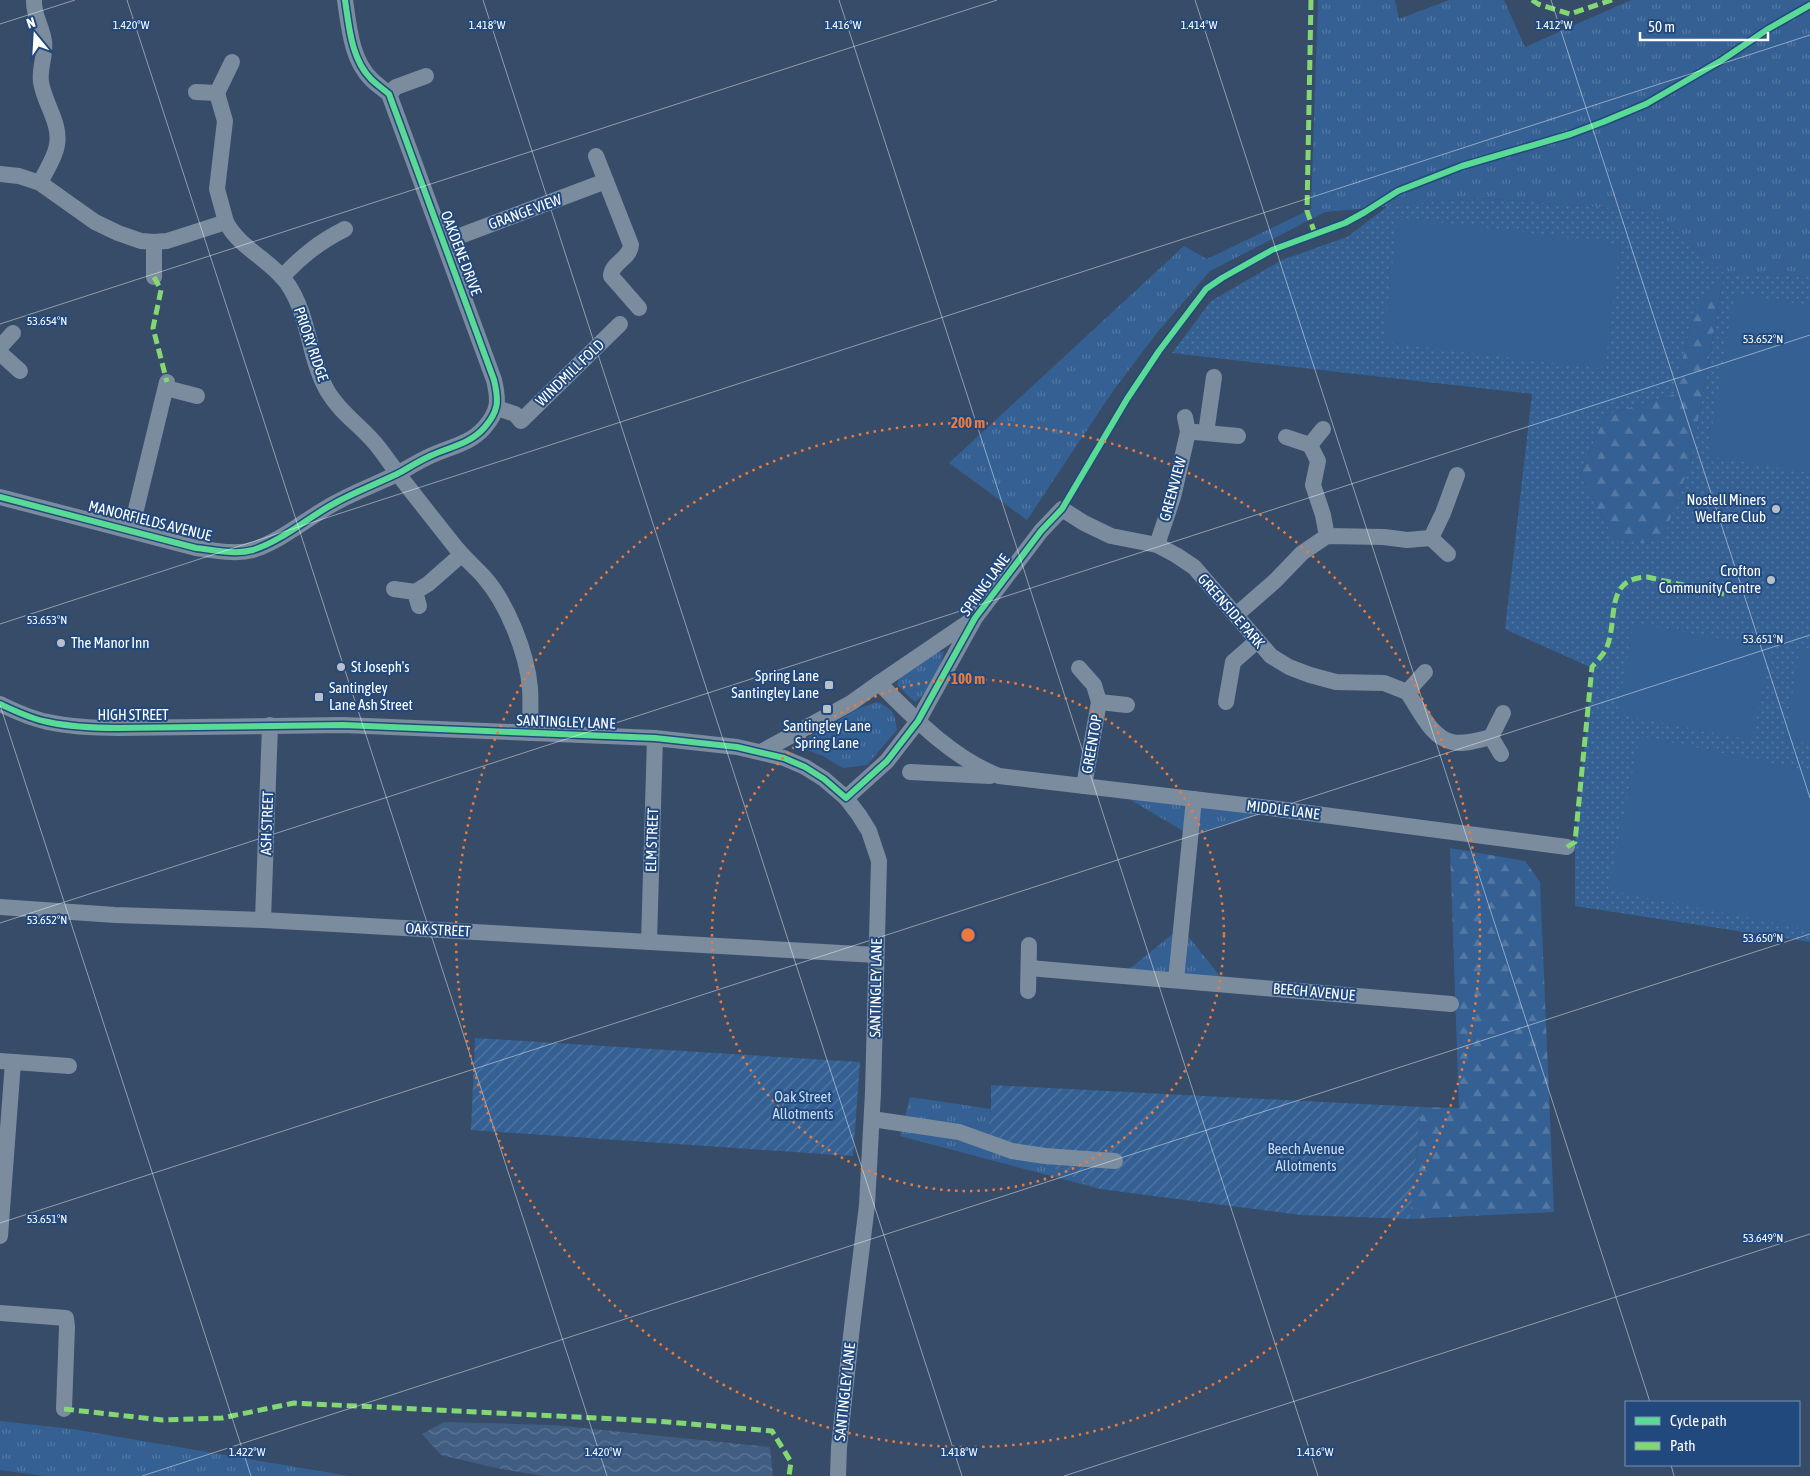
<svg xmlns="http://www.w3.org/2000/svg" width="1810" height="1476" viewBox="0 0 1810 1476" font-family="'Asap Condensed',sans-serif">
  <defs>
    <pattern id="grass-tufts" width="24" height="20" patternUnits="userSpaceOnUse" patternTransform="scale(1.25)"><rect width="24" height="20" fill="#356093"/><path d="M3 7l-1-3M5 7V3M7 7l1-3M15 17l-1-3M17 17v-4M19 17l1-3" fill="none" stroke="#5378a3"/></pattern>
    <pattern id="forest-firs" width="22" height="20" patternUnits="userSpaceOnUse" patternTransform="scale(1.25)"><rect width="22" height="20" fill="#356093"/><path d="M5 1l3.5 6h-7zM16 11l3.5 6h-7z" fill="#5378a3"/></pattern>
    <pattern id="park-dots" width="8" height="8" patternUnits="userSpaceOnUse" patternTransform="scale(1.25)"><rect width="8" height="8" fill="#356093"/><path d="M2 2h.1M6 6h.1" fill="none" stroke="#5378a3" stroke-width="1.8" stroke-linecap="round"/></pattern>
    <pattern id="garden-furrows" width="10" height="10" patternUnits="userSpaceOnUse" patternTransform="scale(1.25)"><rect width="10" height="10" fill="#356093"/><path d="M-1 1l2-2M0 10L10 0M9 11l2-2" fill="none" stroke="#5378a3"/></pattern>
    <pattern id="water-waves" width="16" height="10" patternUnits="userSpaceOnUse" patternTransform="scale(1.25)"><rect width="16" height="10" fill="#415e82"/><path d="M0 5q4-4 8 0t8 0" fill="none" stroke="#5e7695"/></pattern>
  </defs>
  <rect width="100%" height="100%" fill="#374c68"/>
  <!-- grass -->
  <g fill="url(#grass-tufts)">
    <path d="M1318,0H1395L1399,19L1449,0H1504L1525,47L1631,0H1810V277L1724,273L1651,211L1478,198L1325,212L1210,271L1156,334L1113,391L1027,520L949,463L1184,246L1207,259L1311,209Z"/>
    <path d="M936,651L944,652C940,670 930,691 915,702L897,685L899,678Z"/>
    <path d="M877,702C893,709 895,713 897,730L867,765L843,768L823,756L795,745L860,708Z"/>
    <path d="M1112,789L1278,809L1190,835Z"/>
    <path d="M1181,927L1226,984L1121,976Z"/>
    <path d="M910,1097L991,1109L987,1139L1100,1189L900,1136Z"/>
    <path d="M0,1421L72,1429L349,1476H44L0,1470Z"/>
  </g>
  <!-- forest -->
  <g fill="url(#forest-firs)">
    <path d="M1724,273L1691,461L1664,537L1643,544L1614,538L1580,474L1605,415L1674,394L1694,311Z"/>
    <path d="M1450,848L1525,861L1540,882L1554,1212L1410,1219L1421,1107L1459,1108Z"/>
  </g>
  <!-- park -->
  <path fill="url(#park-dots)" fill-rule="evenodd" d="M1478,198L1651,211L1724,273L1810,277V942L1575,906V842L1592,668L1505,629L1532,394L1172,353L1211,301L1282,260L1347,237L1388,206ZM1724,274L1691,461L1664,537L1643,544L1614,538L1580,474L1605,415L1674,394L1694,311Z"/>
  <!-- garden -->
  <g fill="url(#garden-furrows)">
    <path d="M475,1038L860,1062L853,1156L471,1130Z"/>
    <path d="M991,1085L1421,1107L1410,1219L1300,1215L1100,1189L987,1139L991,1109Z"/>
  </g>
  <!-- pitch -->
  <g fill="#356093">
    <path d="M1398,217L1620,244L1605,369L1383,342Z"/>
    <path d="M1735,293L1810,306V473L1707,456Z"/>
    <path d="M1634,623L1770,648L1752,740L1617,714Z"/>
    <path d="M1800,647L1810,649V744L1785,740Z"/>
    <path d="M1640,736L1810,771V930L1608,890Z"/>
  </g>
  <!-- water -->
  <path fill="url(#water-waves)" d="M444,1422L554,1425L770,1447L773,1476H543L496,1468L441,1455L422,1434Z"/>
  <g fill="none" stroke-linecap="round" stroke-linejoin="round">
    <!-- minor -->
    <g stroke="#7b8c9f" stroke-width="16">
      <path d="M34,0C33,15 42,26 44,41C46,55 39,68 41,82C44,103 61,123 57,145C55,158 45,172 40,183"/>
      <path d="M196,92L217,93L232,62"/>
      <path d="M217,93L225,121L217,189L226,222"/>
      <path d="M389,94L396,87L426,76"/>
      <path d="M596,156L631,245C630,259 611,263 611,276L639,308"/>
      <path d="M0,174L19,176L40,183L95,222L118,233L141,241L154,242L167,241L226,222C240,249 270,259 287,283C310,316 308,358 328,392C341,414 364,428 379,448C386,457 392,466 399,475C417,499 435,521 453,544C462,556 474,566 484,577C507,603 527,653 530,688C531,703 530,718 530,733"/>
      <path d="M154,242V277"/>
      <path d="M444,242L606,181"/>
      <path d="M282,277C302,256 319,242 345,229"/>
      <path d="M0,347L13,333"/>
      <path d="M0,353L20,371"/>
      <path d="M166,388L197,396"/>
      <path d="M497,408L515,414L521,421L620,324"/>
      <path d="M1323,429L1310,445L1318,461L1313,485L1323,515L1327,536"/>
      <path d="M1195,432L1238,436"/>
      <path d="M1206,433L1214,377"/>
      <path d="M1286,437L1310,445"/>
      <path d="M0,497L196,548C214,550 235,555 253,550C283,540 307,518 335,503C355,492 376,484 397,474C408,468 419,461 430,456C449,447 470,444 484,428C499,411 499,401 494,380L389,94C383,89 376,84 371,79C351,59 349,26 345,0"/>
      <path d="M131,530L167,382"/>
      <path d="M1431,538L1448,554"/>
      <path d="M1157,545L1173,497L1188,432L1185,417"/>
      <path d="M394,589L415,592L419,606"/>
      <path d="M415,592L428,584L461,555"/>
      <path d="M1236,615L1275,581L1302,553L1327,536L1384,537L1407,540L1431,538L1443,513L1457,475"/>
      <path d="M1079,668L1094,685L1099,702L1084,786"/>
      <path d="M879,683L973,619"/>
      <path d="M1407,692C1419,708 1430,737 1452,742C1464,745 1479,740 1491,737L1501,754"/>
      <path d="M1099,702L1127,705"/>
      <path d="M1226,702L1233,662L1257,641"/>
      <path d="M0,704C15,711 31,719 48,722C71,727 95,728 118,728L343,725L655,738L737,747L784,758L805,767L824,779L846,798L859,815L869,831L879,861L873,1092L867,1205L852,1327L839,1447L838,1476"/>
      <path d="M1491,737L1503,713"/>
      <path d="M761,752L851,703L879,683C914,718 952,758 999,776L1278,809L1567,847"/>
      <path d="M910,772L990,776"/>
      <path d="M846,798L887,761L918,721L975,618L1041,531L1062,509L1084,523L1111,536L1157,545L1176,555L1194,567L1271,656L1289,667L1310,675L1336,682L1384,683L1407,692L1425,672"/>
      <path d="M0,907L115,915L263,920L876,955"/>
      <path d="M263,920L270,725"/>
      <path d="M649,942L655,738"/>
      <path d="M1029,968L1451,1004"/>
      <path d="M1176,980L1194,799"/>
      <path d="M1028,991L1029,945"/>
      <path d="M0,1061L69,1066"/>
      <path d="M872,1119L959,1132L1012,1151L1045,1156L1115,1161"/>
      <path d="M0,1236L13,1062"/>
      <path d="M0,1313L66,1318L67,1327L64,1409"/>
    </g>
    <!-- quiet -->
    <g stroke="#83d873" stroke-width="5" stroke-dasharray="10 5" stroke-linecap="butt">
      <path d="M1311,0L1307,211L1315,234"/>
      <path d="M1532,0L1538,4L1570,14L1612,0"/>
      <path d="M154,277L161,290L153,328L167,382"/>
      <path d="M1567,847L1575,842L1592,667C1596,662 1603,655 1606,649C1619,621 1603,578 1647,577L1724,594"/>
      <path d="M64,1409L162,1420L222,1418L294,1403L656,1421L772,1431L791,1462L789,1476"/>
    </g>
    <defs>
      <g id="cycleway">
        <path d="M0,497L196,548C214,550 235,555 253,550C283,540 307,518 335,503C355,492 376,484 397,474C408,468 419,461 430,456C449,447 470,444 484,428C499,411 499,401 494,380L389,94C383,89 376,84 371,79C351,59 349,26 345,0"/>
        <path d="M0,704C15,711 31,719 48,722C71,727 95,728 118,728L343,725L655,738L737,747L784,758L805,767L824,779L846,798L887,761L918,721L975,618L1041,531L1062,509L1127,399L1159,351L1206,289L1222,278L1272,250L1345,223L1365,212L1398,191L1462,166L1571,134L1603,122L1646,104L1722,60L1768,29L1810,5"/>
      </g>
    </defs>
    <!-- cycleway casing -->
    <use href="#cycleway" stroke="#22497d" stroke-width="9"/>
    <!-- cycleway -->
    <use href="#cycleway" stroke="#5adb95" stroke-width="6"/>
  </g>
  <!-- ticks -->
  <path fill="none" stroke="#fff" stroke-width="1" stroke-opacity="0.45" d="M127,0L607,1476M483,0L962,1476M839,0L1318,1476M1195,0L1650,1402M1551,0L1810,798M0,24L75,0M0,324L997,0M0,624L1810,35M0,705L251,1476M0,923L1810,335M0,1223L1810,635M1671,1465L1674,1476M142,1476L1810,934M1064,1476L1810,1234"/>
  <!-- distance rings -->
  <g fill="none" stroke="#ed7a3d" stroke-width="2.5" stroke-dasharray="2.5 5">
    <circle cx="968" cy="935" r="256"/>
    <circle cx="968" cy="935" r="512"/>
  </g>
  <!-- markers -->
  <g fill="#b9c0ca" stroke="#22497d" stroke-width="2">
    <circle cx="1776" cy="509" r="5"/>
    <circle cx="1771" cy="580" r="5"/>
    <circle cx="61" cy="643" r="5"/>
    <circle cx="341" cy="667" r="5"/>
    <rect x="824" y="680" width="10" height="10" rx="2.5"/>
    <rect x="314" y="692" width="10" height="10" rx="2.5"/>
    <rect x="822" y="704" width="10" height="10" rx="2.5"/>
  </g>
  <g text-anchor="middle" stroke-width="4" stroke-linejoin="round" paint-order="stroke">
    <!-- street labels -->
    <g font-size="15" fill="#fff" stroke="#22497d">
      <text transform="translate(525 212) rotate(-20)" y="5">GRANGE VIEW</text>
      <text transform="translate(461 253) rotate(69)" y="5">OAKDENE DRIVE</text>
      <text transform="translate(311 344) rotate(71)" y="5">PRIORY RIDGE</text>
      <text transform="translate(570 373) rotate(-44)" y="5">WINDMILL FOLD</text>
      <text transform="translate(1173 489) rotate(-75)" y="5">GREENVIEW</text>
      <text transform="translate(150 521) rotate(14)" y="5">MANORFIELDS AVENUE</text>
      <text transform="translate(985 585) rotate(-54)" y="5">SPRING LANE</text>
      <text transform="translate(1231 611) rotate(49)" y="5">GREENSIDE PARK</text>
      <text x="133" y="720">HIGH STREET</text>
      <text transform="translate(566 722) rotate(2)" y="5">SANTINGLEY LANE</text>
      <text transform="translate(1092 744) rotate(-80)" y="5">GREENTOP</text>
      <text transform="translate(1283 810) rotate(7)" y="5">MIDDLE LANE</text>
      <text transform="translate(267 823) rotate(-88)" y="5">ASH STREET</text>
      <text transform="translate(652 840) rotate(-88)" y="5">ELM STREET</text>
      <text transform="translate(438 930) rotate(3)" y="5">OAK STREET</text>
      <text transform="translate(876 988) rotate(-89)" y="5">SANTINGLEY LANE</text>
      <text transform="translate(1314 992) rotate(5)" y="5">BEECH AVENUE</text>
      <text transform="translate(845 1392) rotate(-84)" y="5">SANTINGLEY LANE</text>
    </g>
    <!-- poi labels -->
    <g font-size="15" fill="#fff" stroke="#22497d" text-anchor="end">
      <text x="1766" y="505">Nostell Miners<tspan x="1766" dy="17">Welfare Club</tspan></text>
      <text x="1761" y="576">Crofton<tspan x="1761" dy="17">Community Centre</tspan></text>
      <text x="71" y="648" text-anchor="start">The Manor Inn</text>
      <text x="351" y="672" text-anchor="start">St Joseph's</text>
      <text x="819" y="681">Spring Lane<tspan x="819" dy="17">Santingley Lane</tspan></text>
      <text x="329" y="693" text-anchor="start">Santingley<tspan x="329" dy="17">Lane Ash Street</tspan></text>
      <text x="827" y="731" text-anchor="middle">Santingley Lane<tspan x="827" dy="17">Spring Lane</tspan></text>
    </g>
    <!-- park labels -->
    <g font-size="15" fill="#c8ddf5" stroke="#22497d">
      <text x="803" y="1102">Oak Street<tspan x="803" dy="17">Allotments</tspan></text>
      <text x="1306" y="1154">Beech Avenue<tspan x="1306" dy="17">Allotments</tspan></text>
    </g>
  </g>
  <g font-size="12" text-anchor="middle" fill="#fff" stroke="#22497d" stroke-width="4" stroke-linejoin="round" paint-order="stroke">
    <text x="131" y="29">1.420°W</text>
    <text x="487" y="29">1.418°W</text>
    <text x="843" y="29">1.416°W</text>
    <text x="1199" y="29">1.414°W</text>
    <text x="1554" y="29">1.412°W</text>
    <text x="47" y="325">53.654°N</text>
    <text x="1763" y="343">53.652°N</text>
    <text x="47" y="624">53.653°N</text>
    <text x="1763" y="643">53.651°N</text>
    <text x="47" y="924">53.652°N</text>
    <text x="1763" y="942">53.650°N</text>
    <text x="47" y="1223">53.651°N</text>
    <text x="1763" y="1242">53.649°N</text>
    <text x="247" y="1456">1.422°W</text>
    <text x="603" y="1456">1.420°W</text>
    <text x="959" y="1456">1.418°W</text>
    <text x="1315" y="1456">1.416°W</text>
  </g>
  <circle cx="968" cy="935" r="8" fill="#ed7a3d" stroke="#22497d" stroke-width="2.5"/>
  <g font-size="15" text-anchor="middle" font-weight="bold" fill="#ed7a3d" stroke="#22497d" stroke-width="4" stroke-linejoin="round" paint-order="stroke">
    <text x="968" y="428">200 m</text>
    <text x="968" y="684">100 m</text>
  </g>
  <!-- legend -->
  <rect x="1625" y="1401" width="175" height="65" fill="#22497d" stroke="#7a92b1"/>
  <rect x="1635" y="1417" width="25" height="8" fill="#5adb95" stroke="#7a92b1"/>
  <text x="1670" y="1426" font-size="15" fill="#ffffff">Cycle path</text>
  <rect x="1635" y="1442" width="25" height="8" fill="#83d873" stroke="#7a92b1"/>
  <text x="1670" y="1451" font-size="15" fill="#ffffff">Path</text>
  <!-- north arrow -->
  <g transform="translate(35 35) rotate(342)" stroke="#22497d" stroke-width="4" paint-order="stroke">
  <path d="M0-4L9 19L0 12L-9 19Z" fill="#ffffff"/>
  <text y="-8" font-size="14" font-weight="bold" text-anchor="middle" fill="#ffffff">N</text>
  </g>
  <!-- scale -->
  <path d="M1640 32v8h128v-8" fill="none" stroke="#ffffff" stroke-width="2.5"/>
  <text x="1648" y="32" font-size="15" fill="#ffffff" stroke="#22497d" stroke-width="4" paint-order="stroke">50 m</text>
</svg>
